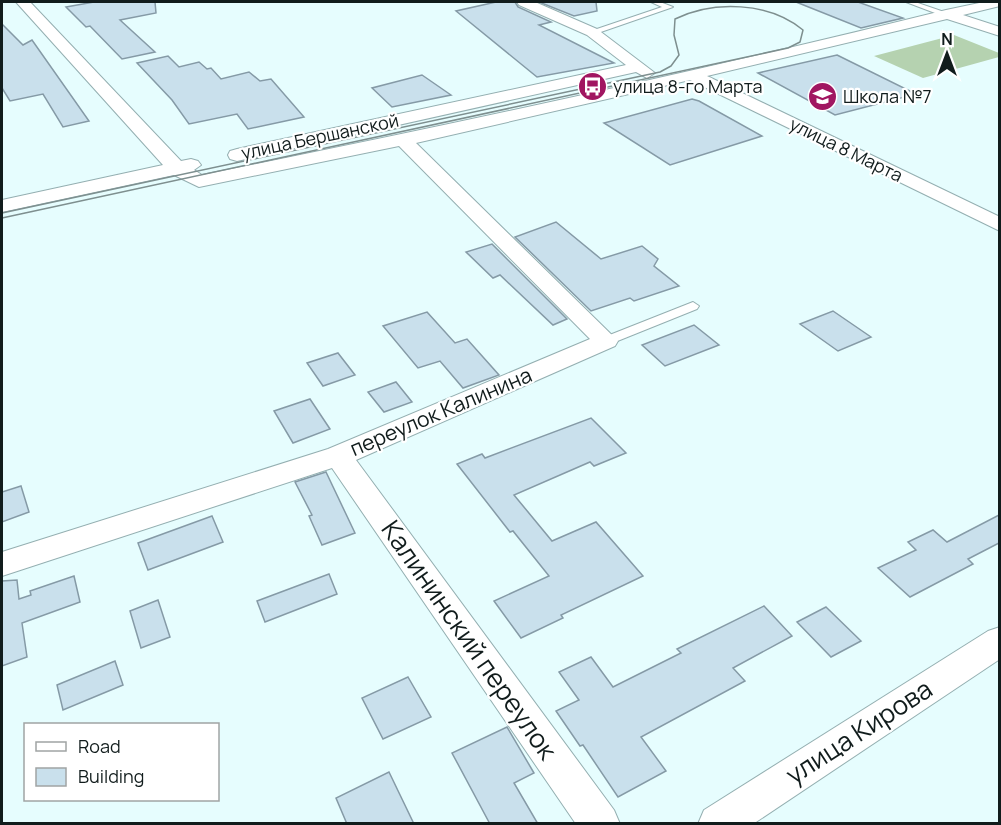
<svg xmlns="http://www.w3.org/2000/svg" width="1001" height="825" viewBox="0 0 1001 825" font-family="Manrope,sans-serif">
  <rect width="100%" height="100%" fill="#e6fdfe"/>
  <!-- green -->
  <path fill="#b5d2b0" d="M954,35L999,53V57L923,78L874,56Z"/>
  <!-- building -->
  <g fill="#c9e0ec" stroke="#859aa6" stroke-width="1.5">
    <path d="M94,2H155L156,13L120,20L155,52L122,59L90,26L86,27L66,7Z"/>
    <path d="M496,2H515L518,7L551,22L539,25L614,63L537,77L456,11Z"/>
    <path d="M539,2H596L597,11L574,16Z"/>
    <path d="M796,2H858L903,18L861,28Z"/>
    <path d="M2,24L23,45L32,40L89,121L63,127L43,94L10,101L2,88Z"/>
    <path d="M837,55L916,94L835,115L758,73Z"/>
    <path d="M168,56L179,67L199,62L207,69L211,68L221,79L249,72L260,81L271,79L304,117L248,129L237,114L189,124L172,100L137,63Z"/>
    <path d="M422,75L451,95L392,107L372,88Z"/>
    <path d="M692,99L699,101L762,136L670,165L604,123Z"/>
    <path d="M556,222L601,259L642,246L658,259L654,266L679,286L634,301L630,298L591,311L515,237Z"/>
    <path d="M492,244L567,319L553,325L500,275L493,278L466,252Z"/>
    <path d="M833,311L871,337L838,351L800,324Z"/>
    <path d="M427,312L455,343L467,339L499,375L463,388L440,361L418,368L383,326Z"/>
    <path d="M694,325L719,345L665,366L642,345Z"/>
    <path d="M338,353L355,375L323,386L307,363Z"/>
    <path d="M396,382L412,402L384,412L368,392Z"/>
    <path d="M310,399L330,429L293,443L274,411Z"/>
    <path d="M591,418L626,453L594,466L590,462L514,495L552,541L596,522L643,576L561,615L563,618L521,638L494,601L549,576L513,531L510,532L457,464L482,454L485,458Z"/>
    <path d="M326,472L355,533L322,545L309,516L312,515L295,482Z"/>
    <path d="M21,486L29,512L2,522V492Z"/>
    <path d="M999,515V543L968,559L973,564L910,597L878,568L916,550L908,542L933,530L947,542Z"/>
    <path d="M212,516L223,542L148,570L138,543Z"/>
    <path d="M329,574L337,594L265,622L257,601Z"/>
    <path d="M74,576L80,602L22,623L27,657L2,666V581L17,580L19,599L31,595L30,591Z"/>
    <path d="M158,600L170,637L141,648L130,611Z"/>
    <path d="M764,606L792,636L733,668L745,681L641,737L666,771L618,797L583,745L580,746L556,711L579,700L559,672L591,657L613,687L681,653L677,649Z"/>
    <path d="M826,607L861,641L831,657L797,622Z"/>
    <path d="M115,661L123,685L63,710L57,685Z"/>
    <path d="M408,677L431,717L383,739L362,698Z"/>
    <path d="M507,727L534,773L514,783L538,824H490L452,753Z"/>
    <path d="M389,772L414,824H347L336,798Z"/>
  </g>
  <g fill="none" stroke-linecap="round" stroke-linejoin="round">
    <defs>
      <g id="lane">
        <path d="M651,2H660L673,7L595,34L588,32L662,7Z"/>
        <path d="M906,2H915L950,14L943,16Z"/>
        <path d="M693,302L699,306L697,309L610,344L606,345L600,341L602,338Z"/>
      </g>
      <g id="street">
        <path d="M16,2H30L181,161L191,159L198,161L201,165L194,170L202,175C451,125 700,71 946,10L984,2H1000V6L963,15L1000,27V36L947,19L707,76L1000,217V231L690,80L416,143L618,341L615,346L356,460L614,810L620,824H576L332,468L2,576V552L328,449L590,339L399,146L199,187L174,175L2,212V200L163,165Z"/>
        <path d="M517,2H535L597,29L655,73L647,78L636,72L237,161L230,159L228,155L230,151L237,149L626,65L587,35L519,5Z"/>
        <path d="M1000,627V659L753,824H698L704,810L988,631Z"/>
      </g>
    </defs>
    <!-- lane casing -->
    <use href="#lane" stroke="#94afb1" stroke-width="2"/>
    <!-- street casing -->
    <use href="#street" stroke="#94afb1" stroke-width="2"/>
    <!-- lane -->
    <use href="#lane" fill="#fff" fill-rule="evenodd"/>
    <!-- street -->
    <use href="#street" fill="#fff" fill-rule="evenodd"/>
    <!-- tram -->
    <path stroke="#7e8f8f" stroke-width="1.5" d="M2,213L660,72L671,66L679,55L674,35L675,19C714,0 769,2 803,30L800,42L788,48L2,218"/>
  </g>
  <!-- icons -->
  <defs>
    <symbol id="bus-disc" viewBox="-11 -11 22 22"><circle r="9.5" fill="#a11661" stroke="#fff"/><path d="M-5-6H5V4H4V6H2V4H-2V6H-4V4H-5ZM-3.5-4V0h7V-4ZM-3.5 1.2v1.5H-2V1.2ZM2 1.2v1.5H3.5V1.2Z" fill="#fff"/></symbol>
    <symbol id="school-disc" viewBox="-11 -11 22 22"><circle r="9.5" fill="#a11661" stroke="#fff"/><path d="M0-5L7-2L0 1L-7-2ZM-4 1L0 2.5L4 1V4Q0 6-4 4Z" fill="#fff"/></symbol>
  </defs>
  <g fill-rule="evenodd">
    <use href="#bus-disc" x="576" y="70" width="33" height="33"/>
    <use href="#school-disc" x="806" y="80" width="33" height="33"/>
  </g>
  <g text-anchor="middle" stroke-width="4.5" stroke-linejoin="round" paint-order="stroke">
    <!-- far-poi labels -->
    <g font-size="18" fill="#111c1c" stroke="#fff" text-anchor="start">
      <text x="613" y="93">улица 8-го Марта</text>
      <text x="843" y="103">Школа №7</text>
    </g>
    <!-- far-street labels -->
    <g font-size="18" fill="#111c1c" stroke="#fff">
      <text transform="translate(320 137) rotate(-12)" y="6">улица Бершанской</text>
      <text transform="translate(846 150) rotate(26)" y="6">улица 8 Марта</text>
    </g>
    <!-- street labels -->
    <g font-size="21" fill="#111c1c" stroke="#fff">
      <text transform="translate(441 412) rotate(-23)" y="7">переулок Калинина</text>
    </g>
    <!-- near-street labels -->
    <g font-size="26" fill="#111c1c" stroke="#fff">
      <text transform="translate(469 640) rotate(55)" y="9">Калининский переулок</text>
      <text transform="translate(859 732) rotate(-33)" y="9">улица Кирова</text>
    </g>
  </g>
  <!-- border -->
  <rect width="1001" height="825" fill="none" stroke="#111c1c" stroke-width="6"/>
  <!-- legend -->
  <rect x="24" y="723" width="195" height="78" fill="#ffffff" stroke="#a0a4a4" stroke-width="1.5"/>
  <rect x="36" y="742" width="30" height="9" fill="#ffffff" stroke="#a0a4a4" stroke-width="1.5"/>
  <text x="78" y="753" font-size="18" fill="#111c1c">Road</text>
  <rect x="36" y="768" width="30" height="18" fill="#c9e0ec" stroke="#a0a4a4" stroke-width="1.5"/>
  <text x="78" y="783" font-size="18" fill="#111c1c">Building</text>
  <!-- north arrow -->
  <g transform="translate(947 54)" stroke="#ffffff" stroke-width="4.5" paint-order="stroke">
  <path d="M0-4.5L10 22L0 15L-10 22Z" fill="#111c1c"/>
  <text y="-9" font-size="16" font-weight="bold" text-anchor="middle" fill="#111c1c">N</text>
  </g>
</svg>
